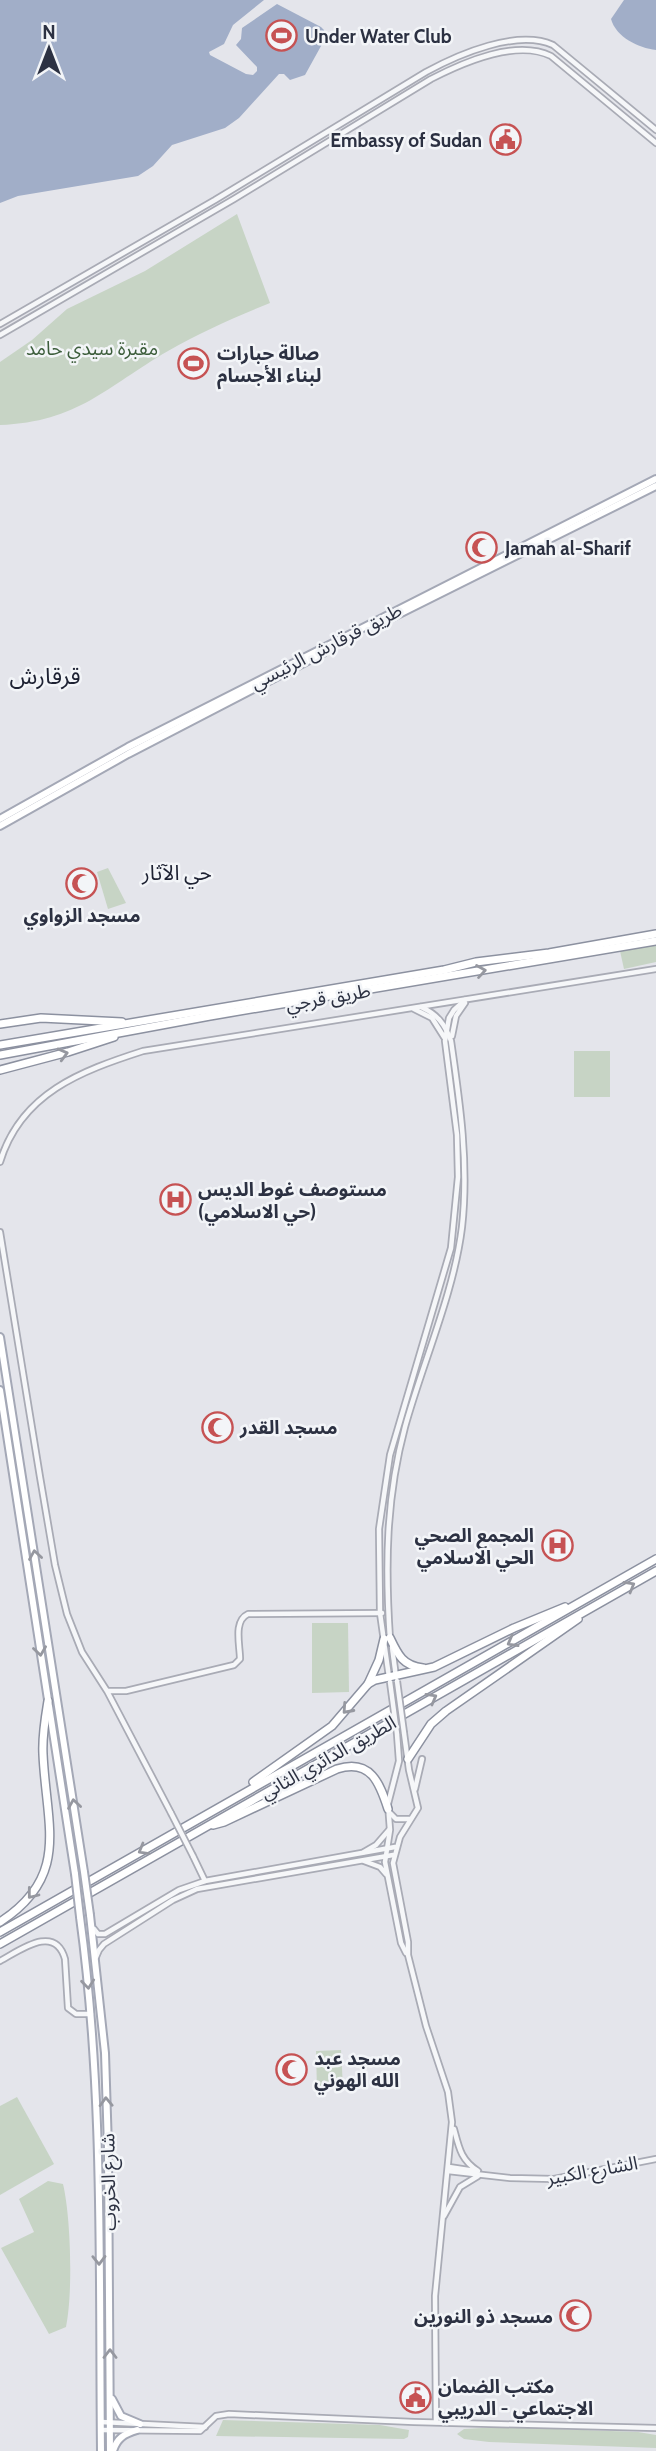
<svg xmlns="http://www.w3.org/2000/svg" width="656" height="2451" viewBox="0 0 656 2451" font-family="Cabin,'Noto Sans Arabic',sans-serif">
  <rect width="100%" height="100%" fill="#e4e5eb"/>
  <!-- green -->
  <g fill="#c7d4c5">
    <path d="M237,214L270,303C235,317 201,332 168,351C106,387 78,422 0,425V362L32,340L67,309L145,271Z"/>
    <path d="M108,868L126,903L108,909L97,872Z"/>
    <path d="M656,945V962L624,969L620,951Z"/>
    <rect x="574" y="1051" width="36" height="46"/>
    <path d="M312,1623H348L349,1692L312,1693Z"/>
    <path d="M341,2050L343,2088L317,2090L316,2051Z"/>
    <path d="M17,2097L54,2164L0,2195V2106Z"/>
    <path d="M48,2181L63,2184C71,2218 73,2293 66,2327L49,2334L1,2248L34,2232L19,2199Z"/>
    <path d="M223,2420L380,2425L409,2430L408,2437L404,2439L216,2436Z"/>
    <path d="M500,2427L638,2432L656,2435V2448L489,2442L464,2439L457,2434L464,2429Z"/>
  </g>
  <!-- water -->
  <g fill="#a1aec8">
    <path d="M0,0H264L233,25L224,44L209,52L210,55L246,74L253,75L257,71V67L236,45L241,39L242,28L277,4L321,27L324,30L326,37L305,75L290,80L284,74H279L239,118L225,128L172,145L153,166L138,176L18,196L0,203Z"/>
    <path d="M624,0H656V50C638,48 616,37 611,19Z"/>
  </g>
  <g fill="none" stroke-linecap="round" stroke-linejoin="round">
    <defs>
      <g id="minor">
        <path d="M0,324L215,200L426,72C459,54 517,29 553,45L656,130"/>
        <path d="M0,335L234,199L431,79C464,62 516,39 551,56L656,143"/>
        <path d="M414,1009L432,1018L444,1037"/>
        <path d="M452,1036L456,1016L465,1003"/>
        <path d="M0,1162C21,1093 81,1071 143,1051L656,969"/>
        <path d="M0,1232L40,1477L55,1565L67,1614L82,1652L107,1691L171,1813"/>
        <path d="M390,1639C385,1565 386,1498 405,1427C423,1362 454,1293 462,1227C469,1164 460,1103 451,1041C445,1024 437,1014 421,1007"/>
        <path d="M392,1647L396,1677"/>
        <path d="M389,1677L380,1613L379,1529L390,1455L451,1248L458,1177L457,1135L445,1041L449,1018L454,1010L465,1000"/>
        <path d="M108,1691H126L234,1665L240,1659C240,1645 233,1621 248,1614L382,1613"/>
        <path d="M404,1733L409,1770L418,1808L400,1837L393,1863L408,1942V1955L426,2026L448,2092L452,2122L435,2296L436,2422"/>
        <path d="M397,1734L399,1761L388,1804L390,1830L385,1862L401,1943L406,1953"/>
        <path d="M415,1789L422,1759"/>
        <path d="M390,1813L396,1819H410"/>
        <path d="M364,1852L376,1845L389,1830"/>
        <path d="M193,1856L205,1881"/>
        <path d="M364,1861L380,1867L386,1874"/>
        <path d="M94,1929L98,1934H105L179,1890L205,1881L395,1847"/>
        <path d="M96,1957L99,1950L104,1944L173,1900L197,1889L393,1855"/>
        <path d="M0,1961C19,1951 55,1923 65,1959L68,2008L76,2014H91"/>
        <path d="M454,2129C459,2148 461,2160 478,2171"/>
        <path d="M449,2167L475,2171"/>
        <path d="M448,2171L510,2178L554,2179L656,2159"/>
        <path d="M444,2216L460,2187L478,2176"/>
        <path d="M101,2422L205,2427"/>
        <path d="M101,2430L200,2431L216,2416L229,2414L414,2422L656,2428"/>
      </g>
      <g id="major">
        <path d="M385,621L656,486"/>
        <path d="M0,819L128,747L656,479"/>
        <path d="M0,826L128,754L323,653"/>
        <path d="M0,1337L84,1872"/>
        <path d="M0,1390L75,1874"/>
        <path d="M90,1915L105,2053L108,2148L110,2451"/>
        <path d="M80,1917C104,2093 99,2273 101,2451"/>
        <path d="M112,2399L121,2416L140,2424"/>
        <path d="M113,2451C117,2438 124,2434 137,2430"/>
      </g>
      <g id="highway">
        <path d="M0,1024L41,1018L122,1022"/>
        <path d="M0,1045L444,970L476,962L549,953L656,934"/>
        <path d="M0,1055L210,1016L656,941"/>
        <path d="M0,1070L68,1052L114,1037"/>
        <path d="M390,1638C398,1655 403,1666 423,1668"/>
        <path d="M368,1684L379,1660L384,1639"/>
        <path d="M408,1759L431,1724L446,1711L578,1619"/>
        <path d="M253,1782L332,1726L368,1684L375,1680L434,1667L514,1628L565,1607"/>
        <path d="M213,1825L224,1822L337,1769C371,1758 380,1784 388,1809"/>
        <path d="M0,1922C71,1876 46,1825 43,1754C42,1736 45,1719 48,1701"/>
        <path d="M0,1932L656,1559"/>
        <path d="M0,1944L656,1571"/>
      </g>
    </defs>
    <!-- minor casing -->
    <use href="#minor" stroke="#a9abb5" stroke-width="8"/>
    <!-- major casing -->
    <use href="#major" stroke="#a4a8b6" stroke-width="10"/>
    <!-- highway casing -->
    <use href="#highway" stroke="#8c91a0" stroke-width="10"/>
    <!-- minor -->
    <use href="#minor" stroke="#f6f7f9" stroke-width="4.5"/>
    <!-- major -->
    <use href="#major" stroke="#fff" stroke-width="6"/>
    <!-- highway -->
    <use href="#highway" stroke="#fff" stroke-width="7"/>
    <defs>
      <g id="minor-bridge">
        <path d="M397,1681L404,1733"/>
        <path d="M390,1682L397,1734"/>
        <path d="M171,1813L193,1856"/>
      </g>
      <g id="major-bridge">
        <path d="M84,1872L90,1915"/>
        <path d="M75,1874L80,1917"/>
      </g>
    </defs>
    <!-- minor-bridge casing -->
    <use href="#minor-bridge" stroke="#a9abb5" stroke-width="8" stroke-linecap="butt"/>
    <!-- major-bridge casing -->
    <use href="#major-bridge" stroke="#a4a8b6" stroke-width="10" stroke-linecap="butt"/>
    <!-- minor-bridge -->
    <use href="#minor-bridge" stroke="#f6f7f9" stroke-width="4.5"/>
    <!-- major-bridge -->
    <use href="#major-bridge" stroke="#fff" stroke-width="6"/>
  </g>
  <!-- one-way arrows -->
  <defs><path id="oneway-chevron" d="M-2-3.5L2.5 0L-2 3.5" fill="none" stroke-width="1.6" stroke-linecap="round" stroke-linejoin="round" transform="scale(1.75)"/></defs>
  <g stroke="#9698a0">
    <use href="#oneway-chevron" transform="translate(481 971) rotate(-9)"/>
    <use href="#oneway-chevron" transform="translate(63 1054) rotate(-15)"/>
    <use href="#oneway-chevron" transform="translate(35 1555) rotate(-99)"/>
    <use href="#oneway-chevron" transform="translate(630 1586) rotate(-30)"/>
    <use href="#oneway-chevron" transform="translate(512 1642) rotate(151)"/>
    <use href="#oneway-chevron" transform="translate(40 1651) rotate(82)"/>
    <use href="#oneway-chevron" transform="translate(432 1698) rotate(-29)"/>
    <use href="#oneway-chevron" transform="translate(347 1709) rotate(132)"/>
    <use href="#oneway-chevron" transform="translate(74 1804) rotate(-99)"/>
    <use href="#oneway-chevron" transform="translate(143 1850) rotate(150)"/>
    <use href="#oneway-chevron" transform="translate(32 1894) rotate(128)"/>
    <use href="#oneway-chevron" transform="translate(88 1984) rotate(84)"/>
    <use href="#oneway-chevron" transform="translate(106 2102) rotate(-92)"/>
    <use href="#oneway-chevron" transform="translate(99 2260) rotate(89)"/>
    <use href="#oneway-chevron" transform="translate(110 2354) rotate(-90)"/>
  </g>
  <!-- icons -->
  <defs>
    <symbol id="stadium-ring" viewBox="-11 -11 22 22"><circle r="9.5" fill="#f3f5f8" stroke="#c65253" stroke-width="1.5"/><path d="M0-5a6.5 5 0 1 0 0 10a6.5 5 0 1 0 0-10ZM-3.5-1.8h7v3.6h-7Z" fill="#c65253"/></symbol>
    <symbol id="civic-ring" viewBox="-11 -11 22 22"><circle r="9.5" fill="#f3f5f8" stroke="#c65253" stroke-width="1.5"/><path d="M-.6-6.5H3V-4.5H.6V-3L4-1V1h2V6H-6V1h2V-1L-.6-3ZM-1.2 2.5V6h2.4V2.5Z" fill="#c65253"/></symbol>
    <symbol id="mosque-ring" viewBox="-11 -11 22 22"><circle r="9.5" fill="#f3f5f8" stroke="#c65253" stroke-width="1.5"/><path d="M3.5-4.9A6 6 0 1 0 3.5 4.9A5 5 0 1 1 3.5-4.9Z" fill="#c65253"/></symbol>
    <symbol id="hospital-ring" viewBox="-11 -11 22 22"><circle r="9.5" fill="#f3f5f8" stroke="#c65253" stroke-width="1.5"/><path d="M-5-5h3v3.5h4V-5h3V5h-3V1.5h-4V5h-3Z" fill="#c65253"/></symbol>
  </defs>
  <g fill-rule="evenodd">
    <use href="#stadium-ring" x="264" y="18" width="35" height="35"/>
    <use href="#civic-ring" x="488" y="122" width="35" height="35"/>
    <use href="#stadium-ring" x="176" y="346" width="35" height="35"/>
    <use href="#mosque-ring" x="464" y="530" width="35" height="35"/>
    <use href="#mosque-ring" x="64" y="866" width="35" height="35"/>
    <use href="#hospital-ring" x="158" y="1182" width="35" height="35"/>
    <use href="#mosque-ring" x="200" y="1410" width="35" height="35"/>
    <use href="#hospital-ring" x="540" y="1528" width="35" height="35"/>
    <use href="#mosque-ring" x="274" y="2052" width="35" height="35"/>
    <use href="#mosque-ring" x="558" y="2298" width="35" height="35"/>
    <use href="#civic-ring" x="398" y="2380" width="35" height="35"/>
  </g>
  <g text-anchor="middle" stroke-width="5" stroke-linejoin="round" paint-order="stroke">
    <!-- poi labels -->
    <g font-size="19" font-weight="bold" fill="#2c3142" stroke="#f3f5f8" text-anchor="start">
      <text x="305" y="43">Under Water Club</text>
      <text x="482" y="147" text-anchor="end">Embassy of Sudan</text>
      <text x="217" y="360">صالة حبارات<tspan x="217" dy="22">لبناء الأجسام</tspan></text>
      <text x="505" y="555">Jamah al-Sharif</text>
      <text x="82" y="922" text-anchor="middle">مسجد الزواوي</text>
      <text x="198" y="1196">مستوصف غوط الديس<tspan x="198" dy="22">(حي الاسلامي)</tspan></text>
      <text x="240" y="1434">مسجد القدر</text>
      <text x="534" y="1542" text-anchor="end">المجمع الصحي<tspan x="534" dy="22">الحي الاسلامي</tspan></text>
      <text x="314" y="2065">مسجد عبد<tspan x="314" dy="22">الله الهوني</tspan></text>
      <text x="553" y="2323" text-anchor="end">مسجد ذو النورين</text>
      <text x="438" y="2393">مكتب الضمان<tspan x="438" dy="22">الاجتماعي - الدريبي</tspan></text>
    </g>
    <!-- park labels -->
    <g font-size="19" fill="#3c5d3b" stroke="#f3f5f8">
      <text x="92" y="355">مقبرة سيدي حامد</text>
    </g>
    <!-- street labels -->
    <g font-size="19" fill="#2c3142" stroke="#f3f5f8">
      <text transform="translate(326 646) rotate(-27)" y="7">طريق قرقارش الرئيسي</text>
      <text transform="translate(328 997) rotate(-10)" y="7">طريق قرجي</text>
      <text transform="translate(328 1757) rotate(-29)" y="7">الطريق الدائري الثاني</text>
      <text transform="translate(592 2170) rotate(-10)" y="7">الشارع الكبير</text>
      <text transform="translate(108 2182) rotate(-91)" y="7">شارع الخروب</text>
    </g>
    <!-- neighbourhood labels -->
    <g font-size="21" fill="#1e2233" stroke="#f3f5f8">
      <text x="177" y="880">حي الآثار</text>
    </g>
    <!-- quarter labels -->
    <g font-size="23" fill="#1e2233" stroke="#f3f5f8">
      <text x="45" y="684">قرقارش</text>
    </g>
  </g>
  <!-- north arrow -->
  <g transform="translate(49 49)" stroke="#f3f5f8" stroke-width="5" paint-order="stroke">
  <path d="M0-5L12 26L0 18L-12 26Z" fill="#2c3142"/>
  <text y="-10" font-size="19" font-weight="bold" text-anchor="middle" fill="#2c3142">N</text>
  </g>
</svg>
